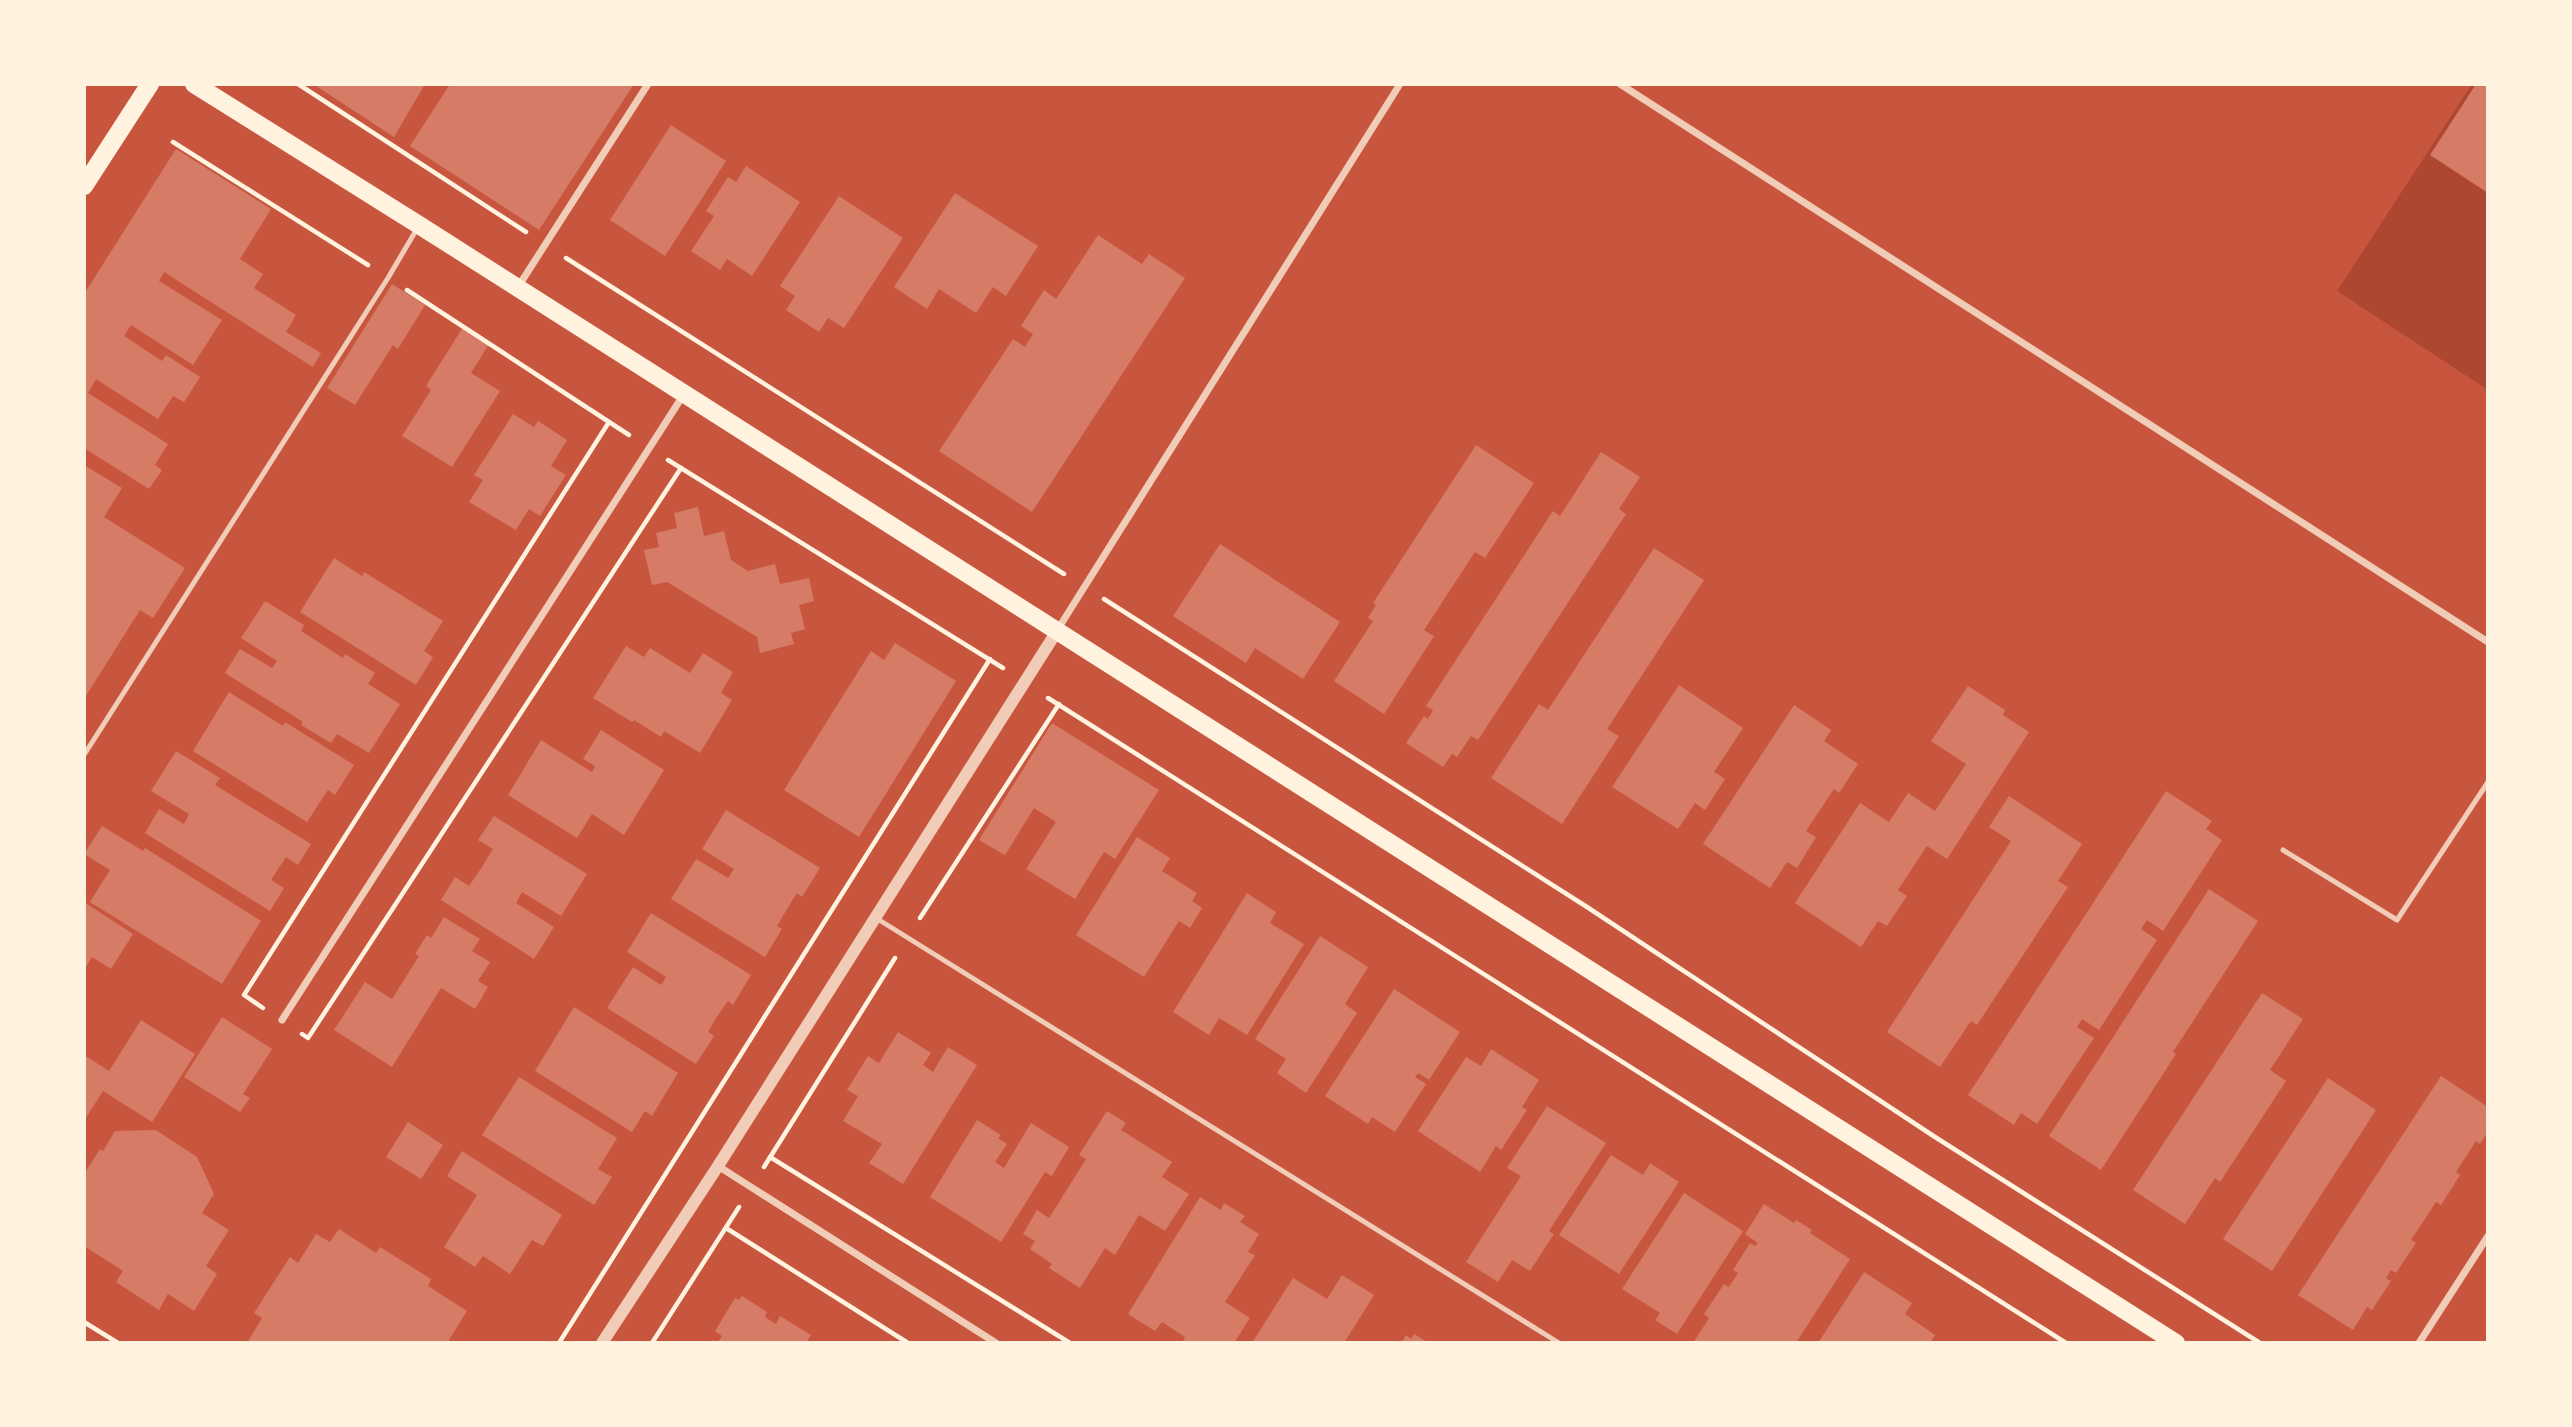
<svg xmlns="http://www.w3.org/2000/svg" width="2572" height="1427" viewBox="0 0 2572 1427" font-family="Barlow,sans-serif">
  <rect width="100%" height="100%" fill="#c8553d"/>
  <!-- green -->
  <path fill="#ae4732" d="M2472,84H2488V390L2337,291Z"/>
  <!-- building -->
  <g fill="#d67c66">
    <path d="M313,84H425L394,137Z"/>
    <path d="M450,84H634L539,230L410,146Z"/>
    <path d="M2476,84H2488V193L2430,155Z"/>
    <path d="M671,125L726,161L665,256L610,220Z"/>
    <path d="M176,149L271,209L240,259L263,274L254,288L296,315L286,332L321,353L313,367L164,272L159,281L222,320L193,365L131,325L124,336L162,361L166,355L200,377L184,402L173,396L158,419L96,379L88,393L168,444L155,465L162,470L149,489L84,448V294Z"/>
    <path d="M746,166L800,202L752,276L727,259L720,270L691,251L714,216L706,211L728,177L736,182Z"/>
    <path d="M955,193L1038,246L1006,296L993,287L976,313L939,289L927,309L894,287Z"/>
    <path d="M839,196L903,238L844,328L828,318L819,332L786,310L795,296L780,286Z"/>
    <path d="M1098,235L1142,264L1149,254L1185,278L1032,512L939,451L1013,339L1025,347L1033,334L1021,326L1044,290L1056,299Z"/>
    <path d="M392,284L425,305L398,349L393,345L355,405L327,388Z"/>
    <path d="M463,327L489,344L471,373L500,391L452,467L402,436L431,390L426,386Z"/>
    <path d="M513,414L534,427L538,421L567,440L551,466L566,475L540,516L529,509L516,530L469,502L483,480L474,475Z"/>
    <path d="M1476,445L1534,483L1485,558L1475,552L1424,630L1434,636L1384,714L1334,681L1373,621L1368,618L1376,605L1373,603Z"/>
    <path d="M1601,452L1640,477L1619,509L1626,514L1478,740L1471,736L1457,757L1452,754L1443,767L1406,743L1424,716L1428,719L1433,710L1426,706L1553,511L1560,516Z"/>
    <path d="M84,465L122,488L104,517L185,568L153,618L140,610L84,699Z"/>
    <path d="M698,507L704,536L724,531L731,560L748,571L775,564L780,584L809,578L814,601L799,605L805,629L791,633L794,644L760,653L757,637L667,582L652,585L644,550L659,547L656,533L677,528L674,513Z"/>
    <path d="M1220,544L1340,622L1303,679L1255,648L1246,663L1173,616Z"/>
    <path d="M1654,548L1704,580L1607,729L1619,736L1562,824L1491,778L1539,704L1548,710Z"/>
    <path d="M334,558L362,576L364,572L443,621L424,651L433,657L416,685L300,612Z"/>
    <path d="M265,601L304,625L301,631L343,658L345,654L375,673L368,684L400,704L369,753L337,734L331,743L301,725L303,722L225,673L240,649L272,668L277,661L241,638Z"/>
    <path d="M895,643L956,681L859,837L784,790L871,651L884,660Z"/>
    <path d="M626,646L644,657L650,648L690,673L703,653L733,672L721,693L732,700L700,753L664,731L661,737L634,720L632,722L593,698Z"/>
    <path d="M1679,685L1743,728L1714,772L1725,779L1705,810L1695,803L1678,829L1612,787Z"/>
    <path d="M1968,686L2005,710L2003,715L2029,732L1947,859L1927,846L1898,890L1907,896L1887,926L1878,921L1861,947L1795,903L1860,803L1889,822L1908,793L1935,811L1966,764L1931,741Z"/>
    <path d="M229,692L283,726L285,722L354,765L335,795L328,790L307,822L193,751Z"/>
    <path d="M1794,705L1831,730L1824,741L1858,764L1839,793L1834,789L1806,831L1816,837L1797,868L1787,862L1770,888L1703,844Z"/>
    <path d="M1052,723L1159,790L1115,859L1104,852L1075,899L1026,869L1056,822L1034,808L1005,855L979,840Z"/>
    <path d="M601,730L664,770L624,835L592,814L577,838L508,795L541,740L592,772L595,766L583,759Z"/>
    <path d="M176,751L220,778L215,785L311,844L298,865L286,857L271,880L284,888L270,911L145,833L159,809L184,824L189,814L151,791Z"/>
    <path d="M2166,791L2212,821L2206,829L2222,840L2163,931L2147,920L2141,929L2157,940L2099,1030L2082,1019L2077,1027L2094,1038L2037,1124L2021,1113L2014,1125L1968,1095Z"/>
    <path d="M2009,796L2082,844L2058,881L2068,887L1977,1025L1971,1021L1940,1067L1887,1032L2011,841L1989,827Z"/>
    <path d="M726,810L820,868L802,897L797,893L787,909L777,926L782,929L765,957L671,899L696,859L728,878L734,869L702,849Z"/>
    <path d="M494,816L587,874L561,916L522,892L516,903L554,927L534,959L441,900L455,877L469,886L482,867L493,849L478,840Z"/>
    <path d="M102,826L143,851L145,848L261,921L222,984L90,902L110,870L84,854Z"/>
    <path d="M1137,837L1170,858L1162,871L1197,893L1192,901L1202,908L1190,928L1179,921L1144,977L1076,935Z"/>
    <path d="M2209,889L2258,921L2173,1052L2176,1054L2101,1170L2049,1136Z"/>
    <path d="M1247,893L1276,912L1270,923L1304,944L1247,1035L1219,1018L1209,1035L1173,1012Z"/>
    <path d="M84,902L133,934L111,969L92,957L84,970Z"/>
    <path d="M651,913L751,975L733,1005L728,1001L718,1015L708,1032L714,1036L696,1064L607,1008L633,967L661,985L666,977L627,952Z"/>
    <path d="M444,917L480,939L472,951L490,962L478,981L488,987L475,1009L441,988L392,1067L334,1030L365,982L392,999L419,956L415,954L427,935L431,938Z"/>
    <path d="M1320,936L1368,967L1345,1004L1357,1013L1306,1093L1277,1073L1286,1059L1255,1039Z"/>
    <path d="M1394,989L1460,1032L1429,1080L1418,1073L1415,1077L1426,1084L1395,1132L1372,1117L1368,1124L1325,1096Z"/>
    <path d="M2262,993L2303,1019L2270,1070L2286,1081L2220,1182L2215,1178L2185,1224L2133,1190Z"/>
    <path d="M574,1007L678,1073L652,1116L645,1111L632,1132L535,1071Z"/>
    <path d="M222,1017L272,1049L243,1094L250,1098L240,1112L184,1077Z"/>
    <path d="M141,1020L195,1054L152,1122L103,1091L84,1121V1055L109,1071Z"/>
    <path d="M898,1032L931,1053L923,1065L933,1072L948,1047L977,1065L903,1184L869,1163L882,1144L843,1121L858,1096L847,1090L868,1056L879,1063Z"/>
    <path d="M1491,1049L1539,1080L1522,1107L1527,1110L1501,1150L1496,1146L1480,1172L1418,1131L1466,1057L1481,1066Z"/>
    <path d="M2441,1076L2488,1107V1132L2480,1144L2476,1141L2456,1172L2460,1175L2441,1205L2436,1202L2411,1240L2416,1243L2396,1273L2391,1270L2386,1278L2391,1281L2372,1310L2367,1307L2353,1330L2298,1295Z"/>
    <path d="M519,1077L617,1138L598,1169L612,1177L594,1205L482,1135Z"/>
    <path d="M2328,1078L2376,1110L2272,1271L2223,1239Z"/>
    <path d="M1547,1106L1606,1143L1549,1231L1554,1234L1530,1271L1512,1260L1498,1282L1466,1262L1521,1176L1507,1168Z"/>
    <path d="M1107,1111L1126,1123L1121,1130L1172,1162L1162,1177L1189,1194L1165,1231L1139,1215L1115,1255L1105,1248L1080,1288L1049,1268L1052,1264L1030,1249L1035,1241L1023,1234L1037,1210L1049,1218L1086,1159L1079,1155Z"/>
    <path d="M977,1120L1001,1135L998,1138L1007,1144L995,1162L1004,1168L1031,1123L1069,1147L1052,1176L1045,1172L1001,1242L930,1197Z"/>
    <path d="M408,1122L443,1145L421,1179L386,1157Z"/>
    <path d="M156,1130L197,1157L214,1194L202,1213L229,1230L206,1266L217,1274L194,1311L168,1294L159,1310L116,1282L123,1271L84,1246V1174L100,1149L103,1151L115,1131Z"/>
    <path d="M462,1151L562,1215L543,1246L532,1240L510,1274L483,1256L475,1267L444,1247L477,1195L447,1176Z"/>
    <path d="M1611,1155L1643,1175L1650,1163L1679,1182L1619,1274L1559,1235Z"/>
    <path d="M1684,1193L1743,1231L1677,1334L1655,1320L1660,1313L1622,1289Z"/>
    <path d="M1200,1197L1221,1210L1224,1203L1245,1216L1240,1222L1259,1234L1248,1252L1255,1255L1225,1302L1250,1318L1234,1343H1182L1185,1337L1162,1322L1155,1331L1128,1314Z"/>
    <path d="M1764,1204L1794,1223L1796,1220L1812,1230L1810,1233L1850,1259L1796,1343H1693L1709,1318L1704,1314L1724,1284L1729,1287L1738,1273L1733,1270L1750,1243L1755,1246L1758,1243L1745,1234Z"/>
    <path d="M339,1229L376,1253L380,1247L431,1279L428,1286L467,1311L447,1343H247L262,1318L254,1313L290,1257L298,1263L316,1234L330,1242Z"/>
    <path d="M1864,1272L1912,1303L1905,1314L1935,1335L1930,1343H1818Z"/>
    <path d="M1342,1275L1374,1295L1344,1343H1252L1293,1278L1327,1299Z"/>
    <path d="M742,1296L767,1312L765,1317L776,1324L780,1316L811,1335L806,1343H711L713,1340L718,1342L722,1336L715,1331L735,1298L739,1300Z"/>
    <path d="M1414,1334L1429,1343H1401L1406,1335L1411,1339Z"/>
  </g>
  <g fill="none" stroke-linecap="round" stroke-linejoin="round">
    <!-- path -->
    <g stroke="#fff3e0" stroke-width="4.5">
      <path d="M298,84L526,232"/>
      <path d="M173,142L368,265"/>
      <path d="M566,258L1064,574"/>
      <path d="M407,290L629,435"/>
      <path d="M668,460L1003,668"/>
      <path d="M1104,599L1587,907L1935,1137L2260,1343"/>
      <path d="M1048,698L2066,1343"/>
      <path d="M920,918L1059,704"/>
      <path d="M263,1008L244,995L609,422"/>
      <path d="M302,1034L308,1038L681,468"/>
      <path d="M770,1157L1070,1343"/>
      <path d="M764,1167L895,958"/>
      <path d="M726,1228L908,1343"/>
      <path d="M84,1322L118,1343"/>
      <path d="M559,1343L990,659"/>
      <path d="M652,1343L739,1207"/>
    </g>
    <!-- service -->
    <g stroke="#f1ccb7" stroke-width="5">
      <path d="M84,755L388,278L418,227"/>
      <path d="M2283,850L2397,920L2488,782"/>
      <path d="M876,918L1559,1343"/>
    </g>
    <!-- minor -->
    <g stroke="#f1ccb7" stroke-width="7">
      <path d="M1620,84L2488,642"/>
      <path d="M518,287L648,84"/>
      <path d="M1058,629L1400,84"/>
      <path d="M282,1020L684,394"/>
      <path d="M718,1166L996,1343"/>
      <path d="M2419,1343L2488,1236"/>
    </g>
    <!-- tertiary -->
    <path stroke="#f1ccb7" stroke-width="12" d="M602,1343L718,1166L1057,631"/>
    <!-- primary -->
    <g stroke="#fff3e0" stroke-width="18">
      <path d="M194,84L419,225L2176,1343"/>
      <path d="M84,186L150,84"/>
    </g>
  </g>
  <!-- border -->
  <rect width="2572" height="1427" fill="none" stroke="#fff3e0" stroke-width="172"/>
</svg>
